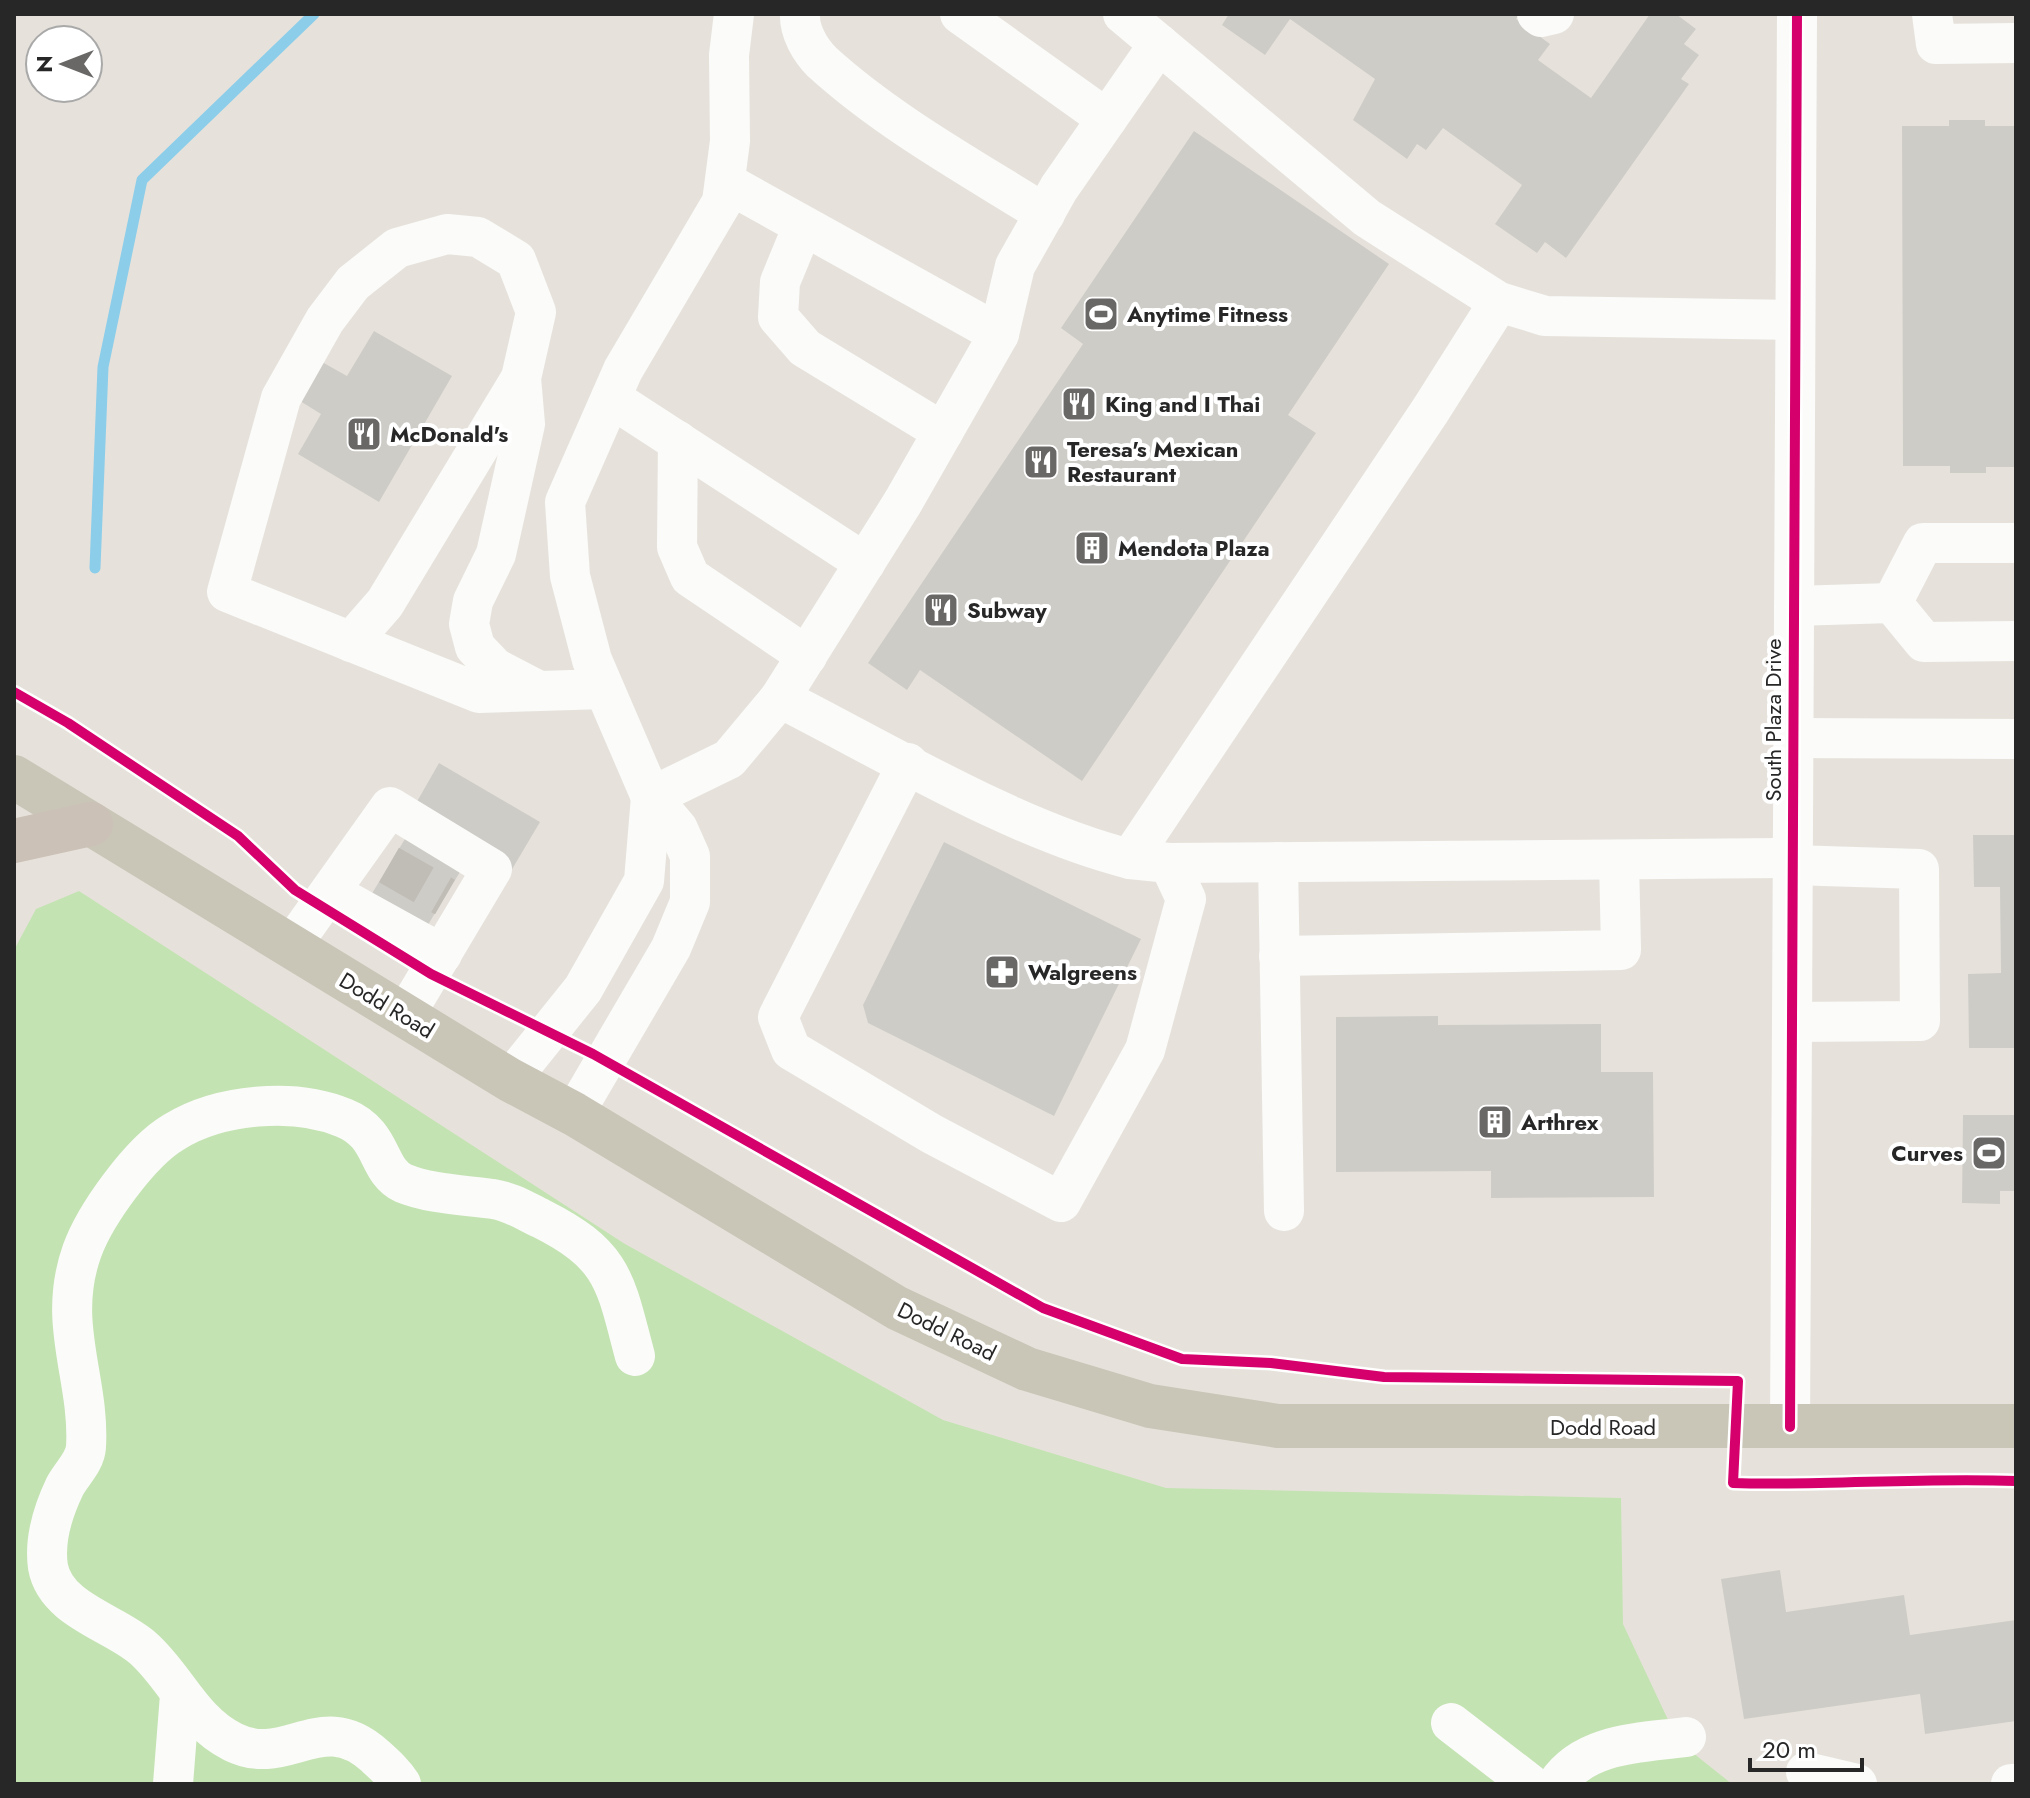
<svg xmlns="http://www.w3.org/2000/svg" width="2030" height="1798" viewBox="0 0 2030 1798" font-family="Jost,sans-serif">
  <rect width="100%" height="100%" fill="#e6e2db"/>
  <!-- green -->
  <path fill="#c4e3b2" d="M79,891L625,1244L943,1420L1166,1488L1621,1498L1623,1624L1678,1741L1732,1784H14V950L36,909Z"/>
  <g fill="none" stroke-linecap="round" stroke-linejoin="round">
    <!-- stream -->
    <path stroke="#8ccdea" stroke-width="11" d="M95,568L103,367L142,180L314,14"/>
  </g>
  <!-- building -->
  <g fill="#ceccc7">
    <path d="M1229,14H1519L1516,19L1550,44L1538,60L1591,98L1650,14H1676L1696,29L1684,44L1699,55L1681,79L1689,84L1566,258L1545,242L1537,253L1495,224L1522,185L1443,128L1426,150L1417,144L1407,159L1353,120L1375,79L1290,19L1265,55L1222,25Z"/>
    <path d="M1949,120H1985V126H2016V467H1986V473H1950V466H1903L1902,126H1949Z"/>
    <path d="M1194,131L1389,264L1288,415L1316,433L1082,781L920,670L907,690L868,663L1083,344L1061,328Z"/>
    <path d="M374,331L452,376L379,502L298,454L321,414L300,401L322,362L347,376Z"/>
    <path d="M439,763L540,822L511,871L411,812Z"/>
    <path d="M411,829L466,862L423,933L368,900Z"/>
    <path d="M1973,835H2016V1048H1969L1968,974L2001,973L2000,887H1974Z"/>
    <path d="M944,842L1141,939L1054,1116L868,1023L863,1005Z"/>
    <path d="M1438,1016V1025L1601,1024V1072H1653L1654,1197L1491,1198V1171L1336,1172V1017Z"/>
    <path d="M1963,1115H2016V1191H2000V1204L1962,1203Z"/>
    <path d="M1780,1570L1786,1612L1904,1595L1910,1635L2016,1620V1721L1925,1734L1920,1694L1744,1719L1721,1579Z"/>
  </g>
  <g fill="none" stroke-linecap="round" stroke-linejoin="round">
    <!-- minor-tunnel -->
    <path stroke="#c0bdb7" stroke-width="40" stroke-dasharray="40 20" stroke-linecap="butt" d="M389,865L445,897"/>
    <!-- minor -->
    <g stroke="#fbfbfa" stroke-width="40">
      <path d="M800,14C799,31 810,50 822,62C888,122 970,167 1045,214"/>
      <path d="M960,14L1107,119"/>
      <path d="M1123,14L1367,218L1499,302L1545,316L1795,320"/>
      <path d="M1537,14L1541,17L1554,14"/>
      <path d="M1932,14L1936,44L2016,43"/>
      <path d="M725,182L999,334"/>
      <path d="M803,226L780,282L778,317L805,348L943,432"/>
      <path d="M611,398L865,563"/>
      <path d="M678,441L677,547L690,577L807,656"/>
      <path d="M1892,603L1923,543H2016"/>
      <path d="M1892,603L1924,642L2016,641"/>
      <path d="M1794,606L1892,603"/>
      <path d="M351,642L385,603L521,378"/>
      <path d="M539,691L495,668L475,647L469,624L473,601L496,554L525,424L521,378L536,312L516,260L478,237L447,234L397,248L353,283L325,320L281,398L227,592L479,693L604,689"/>
      <path d="M780,698L903,502L999,334L1015,266L1059,188L1159,44"/>
      <path d="M1793,738L2016,739"/>
      <path d="M908,763L778,1017L791,1050L932,1134L1061,1202L1145,1050L1186,899L1169,863L1130,859"/>
      <path d="M651,797L729,759L780,698C888,753 1015,830 1130,859L1430,411L1499,302"/>
      <path d="M1278,862L1284,1211"/>
      <path d="M1169,863L1792,858"/>
      <path d="M330,892L442,954"/>
      <path d="M291,946L390,807L492,869L405,1015"/>
      <path d="M1279,956L1621,950L1619,860"/>
      <path d="M1792,1022L1920,1021L1919,869L1792,865"/>
      <path d="M510,1080L583,989L644,881L651,797"/>
      <path d="M574,1114L671,948L690,902V856L678,829L651,797L592,660L570,576L565,502L623,370L722,202L730,141L729,55L734,14"/>
      <path d="M1790,1427L1797,14"/>
      <path d="M1451,1723L1530,1784"/>
      <path d="M1806,1772L1857,1784"/>
      <path d="M173,1784L180,1695"/>
      <path d="M401,1784C394,1773 385,1765 375,1756C321,1707 287,1769 233,1742C191,1721 177,1679 144,1649C116,1623 56,1611 48,1567C44,1540 53,1511 65,1486C72,1473 85,1462 86,1447C90,1378 56,1324 82,1251C95,1215 140,1152 174,1132C219,1104 294,1097 344,1118C384,1134 376,1170 403,1183C429,1194 465,1195 493,1199C512,1202 525,1211 542,1219C615,1256 615,1282 635,1356"/>
      <path d="M1557,1784C1585,1742 1642,1743 1686,1737"/>
      <path d="M2011,1784H2016"/>
    </g>
    <!-- major -->
    <path stroke="#c9c5b7" stroke-width="44" d="M14,777L510,1080L574,1114L897,1308L1027,1369L1150,1406L1278,1426H2016"/>
    <!-- highway -->
    <path stroke="#cbc1b7" stroke-width="44" d="M14,841L91,824"/>
    <defs>
      <g id="cycleway">
        <path d="M14,692L68,723L238,836L295,890L431,974L593,1054L1043,1308L1182,1359L1271,1363L1384,1377L1738,1381L1733,1483C1827,1486 1921,1477 2016,1481"/>
        <path d="M1790,1427L1797,14"/>
      </g>
    </defs>
    <!-- cycleway casing -->
    <use href="#cycleway" stroke="#fff" stroke-width="15"/>
    <!-- cycleway -->
    <use href="#cycleway" stroke="#d6006c" stroke-width="10"/>
  </g>
  <!-- icons -->
  <defs>
    <symbol id="stadium-square" viewBox="-11 -11 22 22"><rect x="-9" y="-9" width="18" height="18" rx="4" fill="#6a6866" stroke="#fff"/><path d="M0-5a6.5 5 0 1 0 0 10a6.5 5 0 1 0 0-10ZM-3.5-1.8h7v3.6h-7Z" fill="#fff"/></symbol>
    <symbol id="restaurant-square" viewBox="-11 -11 22 22"><rect x="-9" y="-9" width="18" height="18" rx="4" fill="#6a6866" stroke="#fff"/><path d="M-5-6h1v4h1v-4h1v4h1v-4h1v5L-1.5 .5V6h-2V.5L-5-1ZM5-6V6H3V1.5H1.5Q1.5-4 5-6Z" fill="#fff"/></symbol>
    <symbol id="building-square" viewBox="-11 -11 22 22"><rect x="-9" y="-9" width="18" height="18" rx="4" fill="#6a6866" stroke="#fff"/><path d="M-4-6H4V6H1V3H-1V6H-4ZM-2.5-4.3h1.7v1.8h-1.7ZM.8-4.3h1.7v1.8H.8ZM-2.5-1h1.7V.8h-1.7ZM.8-1h1.7V.8H.8Z" fill="#fff"/></symbol>
    <symbol id="pharmacy-square" viewBox="-11 -11 22 22"><rect x="-9" y="-9" width="18" height="18" rx="4" fill="#6a6866" stroke="#fff"/><path d="M-2-6h4v4h4v4h-4v4h-4v-4h-4v-4h4Z" fill="#fff"/></symbol>
  </defs>
  <g fill-rule="evenodd">
    <use href="#stadium-square" x="1081" y="294" width="40" height="40"/>
    <use href="#restaurant-square" x="1059" y="384" width="40" height="40"/>
    <use href="#restaurant-square" x="344" y="414" width="40" height="40"/>
    <use href="#restaurant-square" x="1021" y="442" width="40" height="40"/>
    <use href="#building-square" x="1072" y="528" width="40" height="40"/>
    <use href="#restaurant-square" x="921" y="590" width="40" height="40"/>
    <use href="#pharmacy-square" x="982" y="952" width="40" height="40"/>
    <use href="#building-square" x="1475" y="1102" width="40" height="40"/>
    <use href="#stadium-square" x="1969" y="1133" width="40" height="40"/>
  </g>
  <g text-anchor="middle" stroke-width="8" stroke-linejoin="round" paint-order="stroke">
    <!-- poi labels -->
    <g font-size="22" font-weight="bold" fill="#272727" stroke="#fff" text-anchor="start">
      <text x="1127" y="322">Anytime Fitness</text>
      <text x="1105" y="412">King and I Thai</text>
      <text x="390" y="442">McDonald's</text>
      <text x="1067" y="457">Teresa's Mexican<tspan x="1067" dy="25">Restaurant</tspan></text>
      <text x="1118" y="556">Mendota Plaza</text>
      <text x="967" y="618">Subway</text>
      <text x="1028" y="980">Walgreens</text>
      <text x="1521" y="1130">Arthrex</text>
      <text x="1963" y="1161" text-anchor="end">Curves</text>
    </g>
    <!-- street labels -->
    <g font-size="22" fill="#272727" stroke="#fff">
      <text transform="translate(1773 720) rotate(-90)" y="8">South Plaza Drive</text>
      <text transform="translate(387 1005) rotate(31)" y="8">Dodd Road</text>
      <text transform="translate(947 1331) rotate(26)" y="8">Dodd Road</text>
      <text x="1603" y="1435">Dodd Road</text>
    </g>
  </g>
  <!-- border -->
  <rect width="2030" height="1798" fill="none" stroke="#272727" stroke-width="32"/>
  <!-- north arrow -->
  <g transform="translate(64 64) rotate(270)"><circle r="38" fill="#ffffff" stroke="#a9a9a9" stroke-width="2"/>
  <path d="M0-6L14 30L0 20L-14 30Z" fill="#6a6866"/>
  <text y="-12" font-size="22" font-weight="bold" text-anchor="middle" fill="#272727">N</text>
  </g>
  <!-- scale -->
  <path d="M1750 1758v12h112v-12" fill="none" stroke="#272727" stroke-width="4"/>
  <text x="1762" y="1758" font-size="24" fill="#272727" stroke="#ffffff" stroke-width="6" paint-order="stroke">20 m</text>
</svg>
